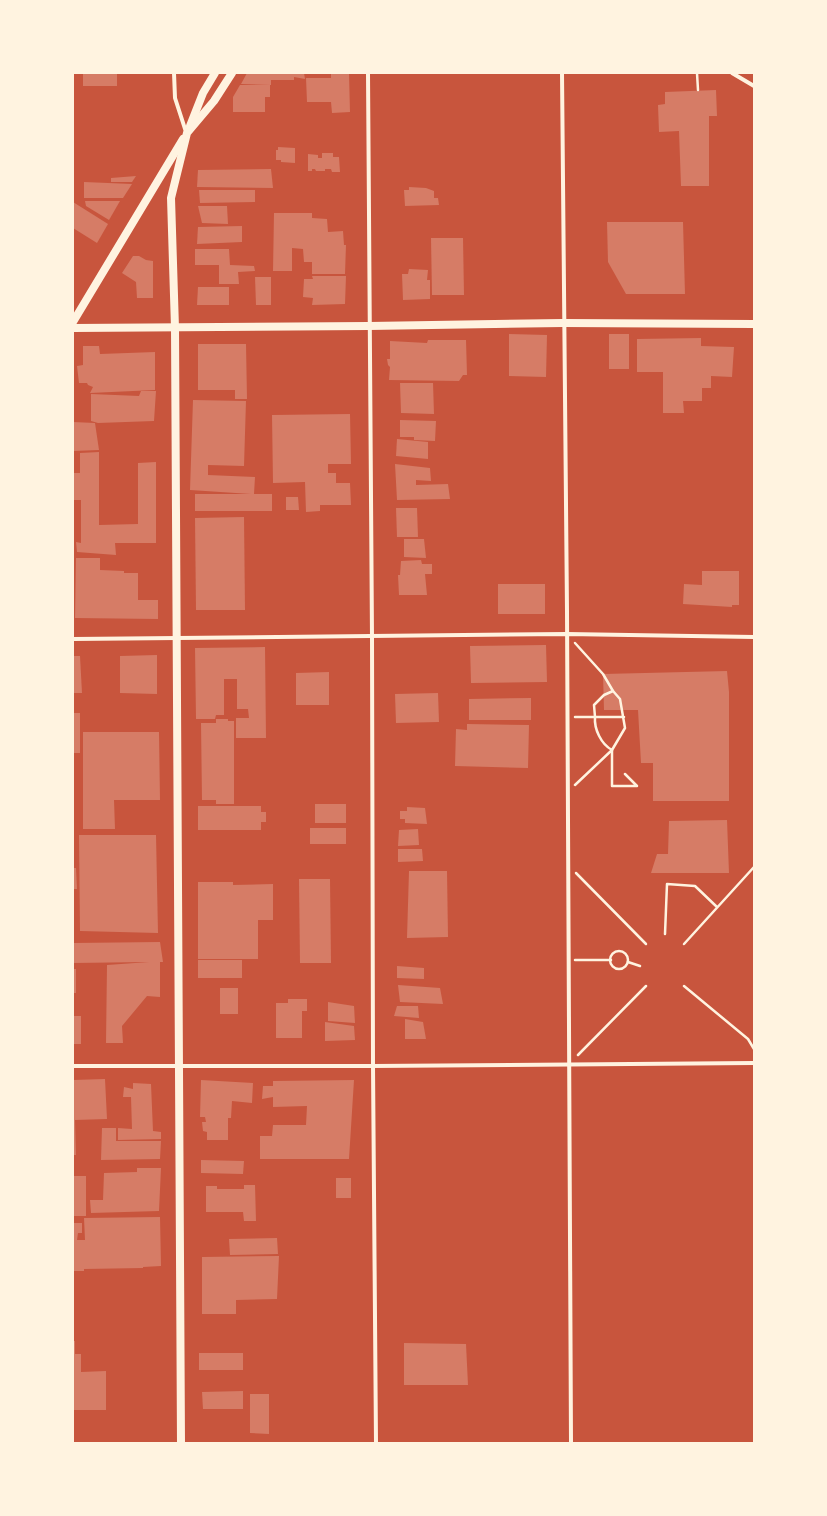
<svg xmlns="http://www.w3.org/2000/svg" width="827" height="1516" viewBox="0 0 827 1516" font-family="'Nunito Sans',sans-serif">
  <rect width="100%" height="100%" fill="#c8553d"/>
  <!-- building -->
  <g fill="#d67c66">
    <rect x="83" y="73" width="34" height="13"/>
    <path d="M247,73H304L305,79L294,77V80H271V85L241,84Z"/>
    <path d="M331,73H349L350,112L332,113L331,102H307L306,78H331Z"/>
    <path d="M240,85H270V97H265V112H233V97Z"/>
    <path d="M716,90L717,116H709V186H681L679,131L659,132L658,105L665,104V92Z"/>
    <path d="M278,147L295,148V163L281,162V160H276V150H278Z"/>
    <path d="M322,153H333V157H339L340,172H332L331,169H325V171H316L315,169H312V171H308V154L318,155V158H322Z"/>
    <path d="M271,169L273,188L197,187L198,170Z"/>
    <path d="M136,176L132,182H111V178Z"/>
    <path d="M84,182L132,184L123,198H84Z"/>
    <path d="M409,187L426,188L434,191V198H438L439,205L405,206L404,190H409Z"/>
    <path d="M199,190H255V202L200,203Z"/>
    <path d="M85,201H120L109,220L86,206Z"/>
    <path d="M73,202L108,224L97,243L73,228Z"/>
    <path d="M198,206H227L228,224L202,223Z"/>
    <path d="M274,213H312V218L327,219L328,232L343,231L344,245H346L345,274H312V262H304L303,249L292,248V271H273Z"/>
    <path d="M607,222H683L685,294H626L608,262Z"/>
    <path d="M242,226V242L197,244L198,227Z"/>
    <path d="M431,238H463L464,295H432Z"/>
    <path d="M195,249H229L230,265L254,266L255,271L238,272L239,284H219V265H195Z"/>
    <path d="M133,256H139L146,260L153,261V298H137L136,282L122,273Z"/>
    <path d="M409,269L428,270L427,280H430V299L403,300L402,274H408Z"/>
    <path d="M312,276H346L345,304L312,305L313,298L303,297L304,279H313Z"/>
    <path d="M255,277H271V305H256Z"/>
    <path d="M198,287H229V305H197Z"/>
    <path d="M509,334L547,335L546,377L509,376Z"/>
    <rect x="609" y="334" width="20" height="35"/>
    <path d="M701,338V346L734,347L732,377L711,376V388H702V401H683L684,413H663V372H637V339Z"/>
    <path d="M428,340H466L467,375H463L459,381L389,380L390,367L388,365L387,359H390V341L427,343Z"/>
    <path d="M198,344H246L247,399H235V390H198Z"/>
    <path d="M83,346H99L100,354L155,352V390L90,393L93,387L88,385L87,383H79L77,366L83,365Z"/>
    <path d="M400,383H433L434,414L401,413Z"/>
    <path d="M141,391H156L154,421L98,423L91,421V394L139,396Z"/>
    <path d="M193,400L246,401L244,466L208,465V475L255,477L254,494H272V511H195V494H251L190,490Z"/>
    <path d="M350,414L351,464H328V473H336V483H350L351,505H320V511L306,512L305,482L273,483L272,415Z"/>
    <path d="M400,420L436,421L435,441L414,440V437H400Z"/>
    <path d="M73,422L95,423L99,450L73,451Z"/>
    <path d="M397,439L428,442V459L396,456Z"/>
    <path d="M99,452V525L138,524V463L156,462V543H115L116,555L77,552L76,542L81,543V500H73V473H80V453Z"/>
    <path d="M395,464L430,468L431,481L416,480V485L448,484L450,499L397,500Z"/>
    <path d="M286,497H298L299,510H286Z"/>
    <path d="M396,508H417L418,537H397Z"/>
    <path d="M244,517L245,610H196L195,518Z"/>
    <path d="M404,539H424L426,558L404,557Z"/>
    <path d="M76,558H100V570L124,571V573H138V600H158V619L75,618Z"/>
    <path d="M421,560L422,564H432V574H425L427,595H399L398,575H400L401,561Z"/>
    <path d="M702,571H739V605H732V607L683,604L684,584L702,585Z"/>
    <rect x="498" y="584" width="47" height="30"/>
    <path d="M546,645L547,682L471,683L470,646Z"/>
    <path d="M265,647L266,738H236V718H249L248,709H237V679H224V715H216L215,719H196L195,648Z"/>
    <path d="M157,655V694L120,693V656Z"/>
    <path d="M73,656H80L82,693H73Z"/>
    <path d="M727,671L729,692V801H653V763H641L638,710H604L603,674Z"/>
    <path d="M329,672V705H296V673Z"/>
    <path d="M438,693L439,722L396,723L395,694Z"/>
    <path d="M531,698V720H469V699Z"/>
    <rect x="73" y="713" width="7" height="40"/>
    <path d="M216,719H228V721H234V804H216V800H202L201,723H216Z"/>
    <path d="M467,724L529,725L528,768L455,766L456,729L467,730Z"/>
    <path d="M83,732H159L160,800H114L115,829H83Z"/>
    <rect x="315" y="804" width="31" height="19"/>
    <path d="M198,806H261V812H266V822H261V830H198Z"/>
    <path d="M407,807L425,808L427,824L405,823V819H400V811H407Z"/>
    <path d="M727,820L729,873H651L657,854H668L669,821Z"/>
    <rect x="310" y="828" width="36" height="16"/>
    <path d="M418,829L419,845L398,846L399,830Z"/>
    <path d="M79,835H156L158,933L80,931Z"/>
    <path d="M398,849H422L423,861L398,862Z"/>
    <path d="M73,868H76L77,889H73Z"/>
    <path d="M409,871H447L448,937L407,938Z"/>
    <path d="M299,879H330L331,963H300Z"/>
    <path d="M198,882H233V885L273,884V920H258V959H198Z"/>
    <path d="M160,942L163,962H160V997L147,996L122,1026L123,1043H106L107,965L149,962L73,963V943Z"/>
    <rect x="198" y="960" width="44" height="18"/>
    <path d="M397,966L424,968V979L397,978Z"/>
    <rect x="73" y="969" width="3" height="24"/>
    <path d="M398,985L440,988L443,1004L400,1002Z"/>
    <rect x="220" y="988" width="18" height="26"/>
    <path d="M288,999H307V1011H302V1038H276V1003H288Z"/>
    <path d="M328,1002L354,1006L355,1023L328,1021Z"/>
    <path d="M397,1006H418L419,1018L394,1016Z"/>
    <rect x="73" y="1016" width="8" height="28"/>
    <path d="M405,1019L423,1022L426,1039H405Z"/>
    <path d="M325,1022L354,1026L355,1040L325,1041Z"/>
    <path d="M105,1079L107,1119L75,1120L76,1155H73V1080Z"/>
    <path d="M201,1080L253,1083L252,1103L232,1101L231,1118H228V1140H207V1132L203,1131L202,1122H206L205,1117H200Z"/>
    <path d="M354,1080L349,1159H260V1136H272L273,1125H306L307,1106L273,1107V1097L262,1099L263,1086H273V1081Z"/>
    <path d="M133,1083L151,1084L153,1131L161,1132V1139L118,1140V1128L132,1129L131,1097H123L124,1087L133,1089Z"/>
    <path d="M102,1128H116V1141H161L160,1159L101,1160Z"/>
    <path d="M201,1160L244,1161L243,1174L201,1173Z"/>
    <path d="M137,1168H161L159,1211L91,1213L90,1200H103L104,1173L137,1172Z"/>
    <rect x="73" y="1176" width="13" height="40"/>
    <rect x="336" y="1178" width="15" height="20"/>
    <path d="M244,1185H255L256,1221H244L243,1212H206V1186H217V1189H244Z"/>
    <path d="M160,1217L161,1266L143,1267V1268L84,1269V1271H73V1223H82V1233H78L77,1240H85L84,1218Z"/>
    <path d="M277,1238L278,1254L230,1255L229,1239Z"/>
    <path d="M279,1256L277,1299L236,1300V1314H202V1257Z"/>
    <path d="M73,1341H75V1354H81V1372L106,1371V1410H73Z"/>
    <path d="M404,1343L466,1344L468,1385H404Z"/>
    <rect x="199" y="1353" width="44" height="17"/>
    <path d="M243,1391V1409H203L202,1392Z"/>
    <path d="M250,1394H269V1434L250,1433Z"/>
  </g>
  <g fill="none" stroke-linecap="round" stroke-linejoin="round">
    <!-- path -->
    <g stroke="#fff3e0" stroke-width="2.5">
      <path d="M697,73L698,90"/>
      <path d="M575,643L603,674L613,691L620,699L625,728L612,750C601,744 594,729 595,717H624"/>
      <path d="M575,717H595L594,705L604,695L613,691"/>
      <path d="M575,785L612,750V786H637L625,774"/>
      <path d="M576,873L646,944"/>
      <path d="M665,934L667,884L695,886L717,907"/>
      <path d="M684,944L754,867"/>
      <circle cx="619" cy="960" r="9"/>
      <path d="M575,960H611"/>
      <path d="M628,962L640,966"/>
      <path d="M684,986L748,1039L754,1049"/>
      <path d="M578,1055L646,986"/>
    </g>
    <!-- minor -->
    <g stroke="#fff3e0" stroke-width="4">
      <path d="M174,73L175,98L186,132"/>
      <path d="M368,73L372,637L373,1066L376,1443"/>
      <path d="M562,73L567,611L571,1443"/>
      <path d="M732,73L754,86"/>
      <path d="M73,639L567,634L754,637"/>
      <path d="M73,1066H373L754,1063"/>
    </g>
    <!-- secondary -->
    <g stroke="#fff3e0" stroke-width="8">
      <path d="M190,126L203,93L215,73"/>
      <path d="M73,322L183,139"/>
      <path d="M73,328L369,326L563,323L754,324"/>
      <path d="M181,1443L175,328L171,198L187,133L214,101L232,73"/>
    </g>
  </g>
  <!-- border -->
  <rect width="827" height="1516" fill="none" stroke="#fff3e0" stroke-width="148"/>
</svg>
